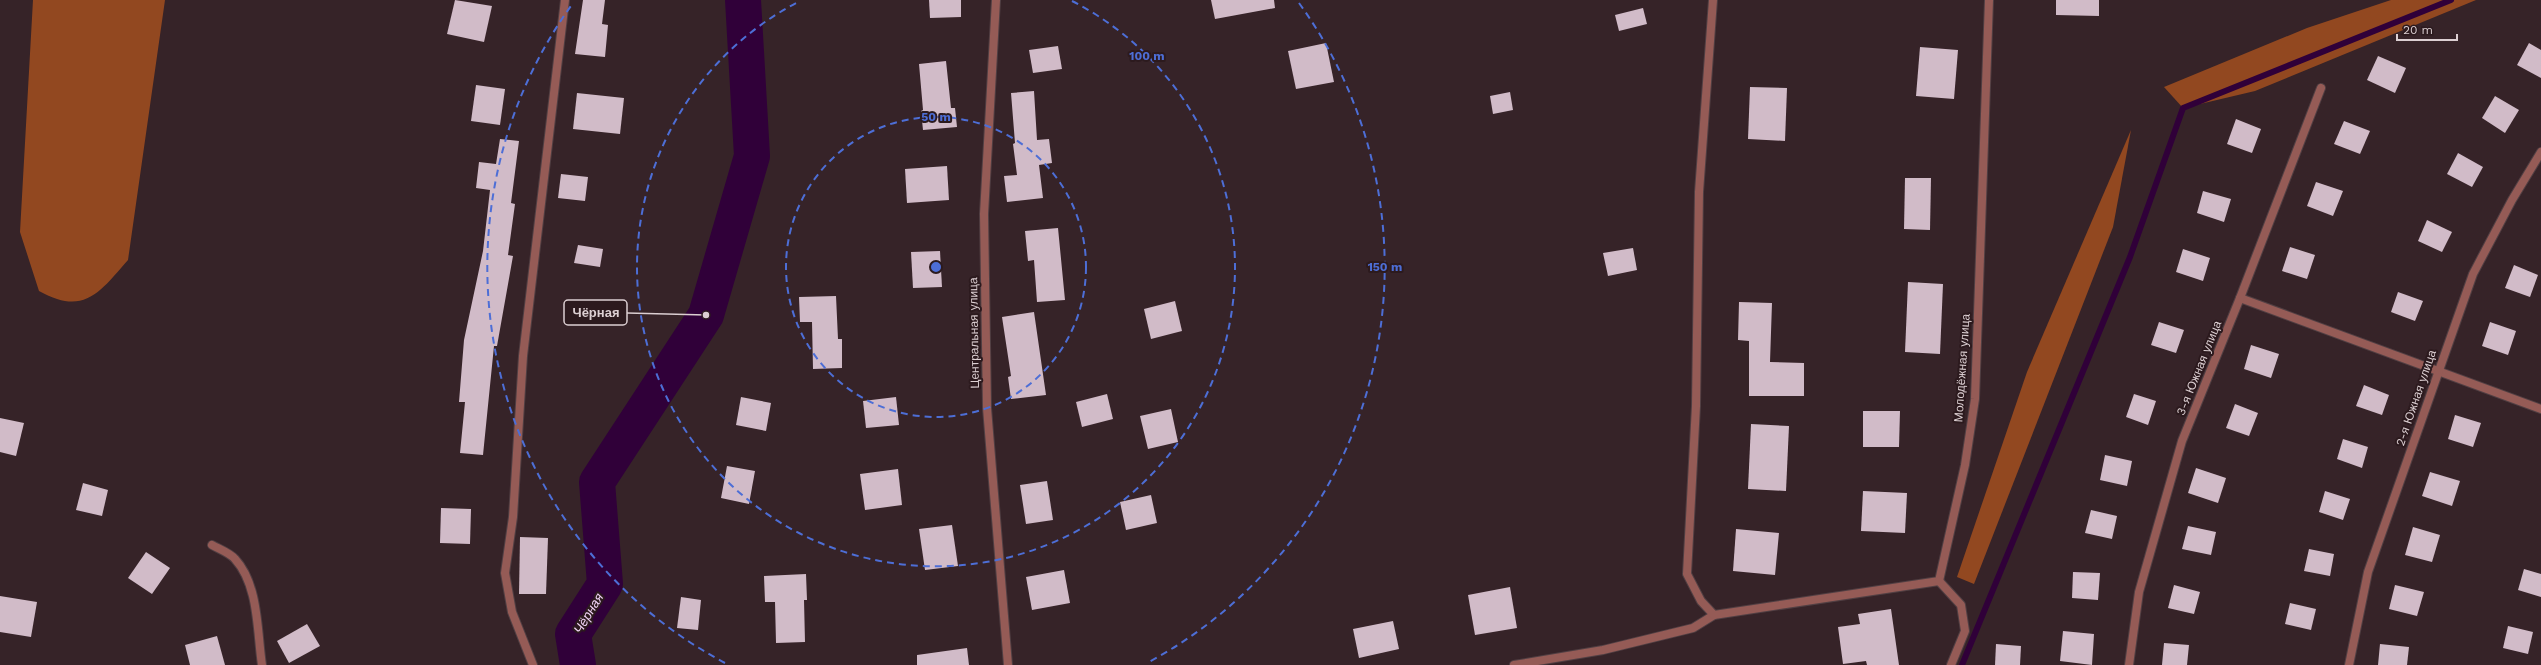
<svg xmlns="http://www.w3.org/2000/svg" width="2541" height="665" viewBox="0 0 2541 665" font-family="'Work Sans',sans-serif">
  <rect width="100%" height="100%" fill="#362328"/>
  <!-- forest -->
  <g fill="#924820">
    <path d="M33,0H165L128,260C99,293 84,316 39,291L20,232Z"/>
    <path d="M2391,0H2476L2255,91L2183,108L2164,87L2307,28Z"/>
    <path d="M2131,130L2113,227L1974,584L1957,577L2027,372Z"/>
  </g>
  <g fill="none" stroke-linecap="round" stroke-linejoin="round">
    <!-- stream -->
    <path stroke="#300039" stroke-width="6" d="M1962,665L2130,257L2183,108L2451,0"/>
    <!-- river -->
    <path stroke="#300039" stroke-width="36" d="M578,665L573,634L605,584L597,482L706,315L752,156L743,0"/>
  </g>
  <!-- building -->
  <g fill="#d1bbc8">
    <path d="M455,0L492,6L484,42L447,34Z"/>
    <path d="M583,0H605L602,24L608,25L605,57L575,54Z"/>
    <path d="M929,0H961V17L930,18Z"/>
    <path d="M1211,0H1274L1275,8L1215,19Z"/>
    <path d="M2056,0H2099V16L2056,15Z"/>
    <path d="M1643,8L1647,24L1619,31L1615,15Z"/>
    <path d="M1326,43L1334,82L1296,89L1288,51Z"/>
    <path d="M2529,43L2541,50V78L2517,65Z"/>
    <path d="M1058,46L1062,69L1033,73L1029,50Z"/>
    <path d="M1920,47L1958,50L1954,99L1916,96Z"/>
    <path d="M2378,56L2406,68L2395,93L2367,80Z"/>
    <path d="M946,61L951,108H955L957,127L923,130L921,111L923,110L919,64Z"/>
    <path d="M476,85L505,89L500,125L471,121Z"/>
    <path d="M1750,87L1787,88L1785,141L1748,139Z"/>
    <path d="M1034,91L1037,140L1049,139L1052,163L1039,165L1043,198L1007,202L1004,176L1017,175L1013,144L1015,143L1011,93Z"/>
    <path d="M1510,92L1513,110L1493,114L1490,96Z"/>
    <path d="M577,93L624,98L620,134L573,129Z"/>
    <path d="M2495,96L2519,110L2505,133L2482,118Z"/>
    <path d="M2236,119L2261,129L2252,153L2227,144Z"/>
    <path d="M2344,121L2370,131L2360,154L2334,144Z"/>
    <path d="M500,139L519,141L511,203L515,204L508,255L513,256L497,346H494L483,455L460,453L465,402H459L464,340L483,251L490,190L476,188L479,162L496,164Z"/>
    <path d="M2458,153L2483,167L2472,187L2447,174Z"/>
    <path d="M947,166L949,200L907,203L905,169Z"/>
    <path d="M561,174L588,177L585,201L558,198Z"/>
    <path d="M1905,178H1931L1930,230L1904,229Z"/>
    <path d="M2316,182L2343,191L2333,216L2307,206Z"/>
    <path d="M2203,191L2231,199L2224,222L2197,213Z"/>
    <path d="M2427,220L2452,232L2442,252L2418,241Z"/>
    <path d="M1058,228L1065,300L1037,302L1034,260L1028,261L1025,231Z"/>
    <path d="M578,245L603,249L600,267L574,263Z"/>
    <path d="M2290,247L2315,255L2307,279L2282,271Z"/>
    <path d="M1633,248L1637,270L1608,276L1603,253Z"/>
    <path d="M2183,249L2210,258L2203,281L2176,272Z"/>
    <path d="M940,251L942,287L913,288L911,252Z"/>
    <path d="M2514,265L2538,275L2530,297L2505,288Z"/>
    <path d="M1908,282L1943,284L1940,354L1905,352Z"/>
    <path d="M2398,292L2423,301L2415,321L2391,312Z"/>
    <path d="M836,296L838,339H842V368L813,369L812,322H800L799,297Z"/>
    <path d="M1175,301L1182,331L1151,339L1144,309Z"/>
    <path d="M1739,302L1772,303L1770,362L1804,363V396H1749V341L1738,340Z"/>
    <path d="M1034,312L1046,395L1011,399L1008,377L1011,376L1002,317Z"/>
    <path d="M2159,322L2184,330L2176,353L2151,345Z"/>
    <path d="M2490,322L2516,331L2508,355L2482,346Z"/>
    <path d="M2251,345L2279,354L2271,378L2244,369Z"/>
    <path d="M2364,385L2389,395L2382,415L2356,406Z"/>
    <path d="M1107,394L1113,419L1082,427L1076,402Z"/>
    <path d="M2134,394L2156,401L2148,425L2126,417Z"/>
    <path d="M741,397L771,403L766,431L736,425Z"/>
    <path d="M896,397L899,425L866,428L863,401Z"/>
    <path d="M2235,404L2258,413L2249,436L2226,428Z"/>
    <path d="M1171,409L1178,442L1148,449L1140,416Z"/>
    <path d="M1863,411H1900L1899,447H1863Z"/>
    <path d="M2455,415L2481,423L2473,447L2448,439Z"/>
    <path d="M0,418L24,423L16,456L0,452Z"/>
    <path d="M1751,424L1789,426L1786,491L1748,489Z"/>
    <path d="M2343,439L2368,447L2362,468L2337,459Z"/>
    <path d="M2105,455L2132,461L2127,486L2100,480Z"/>
    <path d="M727,466L755,471L749,504L721,498Z"/>
    <path d="M2196,468L2226,478L2218,503L2188,493Z"/>
    <path d="M898,469L902,505L865,510L860,474Z"/>
    <path d="M2430,472L2460,481L2452,506L2422,496Z"/>
    <path d="M1047,481L1053,520L1026,524L1020,485Z"/>
    <path d="M83,483L108,490L102,516L76,510Z"/>
    <path d="M1863,491L1907,493L1905,533L1861,531Z"/>
    <path d="M2325,491L2350,499L2343,520L2319,512Z"/>
    <path d="M1151,495L1157,523L1126,530L1120,502Z"/>
    <path d="M441,508L471,509L470,544L440,543Z"/>
    <path d="M2091,510L2117,516L2112,539L2085,533Z"/>
    <path d="M952,525L958,566L925,570L919,529Z"/>
    <path d="M2188,526L2216,532L2211,555L2182,549Z"/>
    <path d="M2413,527L2440,535L2432,562L2405,555Z"/>
    <path d="M1736,529L1779,533L1775,575L1733,571Z"/>
    <path d="M520,537L548,538L546,594H519Z"/>
    <path d="M2309,549L2334,554L2330,576L2304,571Z"/>
    <path d="M146,552L170,568L152,594L128,578Z"/>
    <path d="M2524,569L2541,574V597L2518,590Z"/>
    <path d="M1064,570L1070,603L1032,610L1026,577Z"/>
    <path d="M2073,572L2100,573L2098,600L2072,598Z"/>
    <path d="M806,574L807,600H804L805,642L776,643L775,602H765L764,576Z"/>
    <path d="M2174,585L2200,592L2194,614L2168,608Z"/>
    <path d="M2395,585L2424,592L2417,616L2389,609Z"/>
    <path d="M1510,587L1517,628L1475,635L1468,595Z"/>
    <path d="M0,596L37,602L31,637L0,632Z"/>
    <path d="M681,597L701,600L698,630L677,628Z"/>
    <path d="M2290,603L2316,609L2311,630L2285,624Z"/>
    <path d="M1891,609L1899,665H1867L1866,661L1843,664L1838,627L1860,624L1858,614Z"/>
    <path d="M1393,621L1399,649L1359,658L1353,629Z"/>
    <path d="M307,624L320,646L289,663L277,641Z"/>
    <path d="M2508,626L2533,632L2528,654L2503,648Z"/>
    <path d="M2063,631L2094,634L2092,665L2060,661Z"/>
    <path d="M217,636L225,665H190L185,645Z"/>
    <path d="M2164,643L2189,645L2187,665H2162Z"/>
    <path d="M1996,644L2021,646L2020,665H1995Z"/>
    <path d="M2380,644L2409,647L2407,665H2378Z"/>
    <path d="M967,648L969,665H917V655Z"/>
  </g>
  <g fill="none" stroke-linecap="round" stroke-linejoin="round">
    <defs>
      <g id="lane">
        <path d="M2240,298L2541,409"/>
        <path d="M1514,665L1603,650L1693,628L1714,615"/>
      </g>
      <g id="street">
        <path d="M996,0L984,214L987,408L1008,665"/>
        <path d="M1713,0L1699,192L1696,406L1687,574L1701,601L1714,615L1939,581L1965,465L1975,399L1989,0"/>
        <path d="M212,545C219,549 230,553 235,559C259,585 257,632 262,665"/>
        <path d="M1939,581L1961,605L1965,631L1951,665"/>
        <path d="M533,665L512,612L505,573L513,517L523,356L565,0"/>
        <path d="M2129,665L2139,592L2182,441L2240,298L2321,88"/>
        <path d="M2349,665L2368,572L2473,274L2512,200L2541,152"/>
      </g>
    </defs>
    <!-- lane casing -->
    <use href="#lane" stroke="#513f43" stroke-width="10"/>
    <!-- street casing -->
    <use href="#street" stroke="#513f43" stroke-width="10"/>
    <!-- lane -->
    <use href="#lane" stroke="#955b56" stroke-width="8"/>
    <!-- street -->
    <use href="#street" stroke="#955b56" stroke-width="8"/>
  </g>
  <!-- distance rings -->
  <g fill="none" stroke="#4d6ed6" stroke-width="2" stroke-dasharray="7 5">
    <circle cx="936" cy="267" r="150"/>
    <path d="M1072 1A299 299 0 1 1 800 1"/>
    <path d="M725 663A449 449 0 0 1 573 3M1299 3A449 449 0 0 1 1147 663"/>
  </g>
  <g text-anchor="middle" stroke-width="4" stroke-linejoin="round" paint-order="stroke">
    <!-- street labels -->
    <g font-size="12" fill="#dccfd2" stroke="#2c1a1e">
      <text transform="translate(974 333) rotate(-91)" y="4">Центральная улица</text>
      <text transform="translate(1962 368) rotate(-86)" y="4">Молодёжная улица</text>
      <text transform="translate(2199 368) rotate(-68)" y="4">3-я Южная улица</text>
      <text transform="translate(2416 398) rotate(-71)" y="4">2-я Южная улица</text>
    </g>
    <!-- water labels -->
    <g font-size="13" font-style="italic" fill="#f2d4f8" stroke="#2c1a1e">
      <text transform="translate(588 613) rotate(-59)" y="5">Чёрная</text>
    </g>
  </g>
  <circle cx="936" cy="267" r="6" fill="#4d6ed6" stroke="#2c1a1e" stroke-width="2"/>
  <g font-size="12" text-anchor="middle" font-weight="bold" fill="#4d6ed6" stroke="#2c1a1e" stroke-width="4" stroke-linejoin="round" paint-order="stroke">
    <text x="1147" y="60">100 m</text>
    <text x="936" y="121">50 m</text>
    <text x="1385" y="271">150 m</text>
  </g>
  <!-- callouts -->
  <path fill="none" stroke="#dccfd2" stroke-width="1.5" d="M706 315L627 313"/>
  <circle fill="#dccfd2" stroke="#2c1a1e" stroke-width="1.5" cx="706" cy="315" r="4"/>
  <rect fill="#2c1a1e" stroke="#dccfd2" stroke-width="1.5" x="564" y="300" width="63" height="25" rx="4"/>
  <g font-size="13" text-anchor="middle" font-weight="bold" fill="#dccfd2">
    <text x="596" y="317">Чёрная</text>
  </g>
  <!-- scale -->
  <path d="M2397 34v6h60v-6" fill="none" stroke="#dccfd2" stroke-width="2"/>
  <text x="2403" y="34" font-size="12" fill="#dccfd2" stroke="#2c1a1e" stroke-width="3" paint-order="stroke">20 m</text>
</svg>
